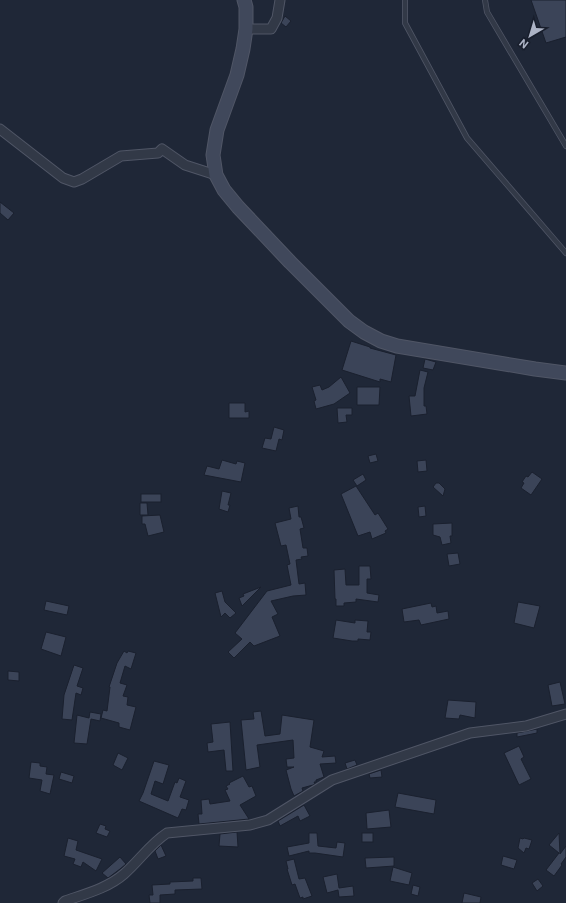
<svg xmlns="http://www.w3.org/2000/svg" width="566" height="903" viewBox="0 0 566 903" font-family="Roboto,sans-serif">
  <rect width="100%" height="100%" fill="#1f2737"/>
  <!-- building -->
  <g fill="#3b4458" stroke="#1a202e">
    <path d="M531,0H566V37L546,43Z"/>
    <path d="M285,16L291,21L286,27L281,23Z"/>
    <path d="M0,202L14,213L8,220L0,213Z"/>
    <path d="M351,341L370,347V348L396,355L391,382L380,379V382L342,370Z"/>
    <path d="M425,359L436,362L433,370L423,368Z"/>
    <path d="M420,370L428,372L424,388V406H426L427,414L411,416L409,396H415Z"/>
    <path d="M341,377L350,393L334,404L316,409L314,401L316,400L312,387L320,385L322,390L329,387Z"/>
    <path d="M357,387H380L379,405H357Z"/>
    <path d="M229,403H245V412L249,411V418H229Z"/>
    <path d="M337,408H352V415H346L347,422L338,423Z"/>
    <path d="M274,427L284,430L282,440L279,439L276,451L262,448L265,438L271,439Z"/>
    <path d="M376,454L378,461L370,463L368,456Z"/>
    <path d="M222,460L236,464L237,461L245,463L241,482L204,475L207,466L219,469Z"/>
    <path d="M426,460L427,471L418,472L417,461Z"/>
    <path d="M532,472L542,479L531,495L521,488L524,483L522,482L526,476L528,477Z"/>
    <path d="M363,474L366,480L357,486L353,480Z"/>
    <path d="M436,483H439L445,489L443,496L433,487Z"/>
    <path d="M356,486L375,515L378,513L388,529L385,531L386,533L372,539L370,532L358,536L341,494Z"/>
    <path d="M222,491L231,493L228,505H230L228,512L219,509Z"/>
    <rect x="141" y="494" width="20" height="8"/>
    <path d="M140,503H147L148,515H140Z"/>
    <path d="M298,506L299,517H301L304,528L300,529L303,548H307L308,556L301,557L302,559L296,560L299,584L305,583L306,595L293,596L271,601L278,614L272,617L280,636L254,646L250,642L234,658L228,652L242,639L235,633L267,591L291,585L287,565L290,564L286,545L281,546L275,523L291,519L289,508Z"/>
    <path d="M425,506L426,516L419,517L418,507Z"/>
    <path d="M160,515L164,532L148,536L145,524H142V516Z"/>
    <path d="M452,523V536H450L451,543L442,545L440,537L433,535V524Z"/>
    <path d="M458,553L460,564L449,566L447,554Z"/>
    <path d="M359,566H370L371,579H367V593L379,595L378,602L356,599V602L344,603V606H336V599H335L334,570L345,569L346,585H359Z"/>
    <path d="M261,587L242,606L239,598L244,596L243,594Z"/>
    <path d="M222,591L225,602L236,613L230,618L225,613L221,617L215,593Z"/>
    <path d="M46,601L69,606L67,615L44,610Z"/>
    <path d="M518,602L540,606L534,628L514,623Z"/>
    <path d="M431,603L432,607L436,606L437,613L448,611L449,619L421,625L419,620L404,622L402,609Z"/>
    <path d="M336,620L355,623V620L368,621L367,632H371L370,640L358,639V641H352L333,638Z"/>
    <path d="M46,632L66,637L61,656L41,649Z"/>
    <path d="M124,651L127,653L128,651L136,653L131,669L125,666L120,683L127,685L123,696L128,697L127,705L136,707L130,730L119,727V723L101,718L103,710L107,711L110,687H109L117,663Z"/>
    <path d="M74,665L83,668L77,686L83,688L81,695L76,693L72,720L62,719L64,695Z"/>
    <path d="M8,671L19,672V681L8,680Z"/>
    <path d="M560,682L565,704L552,706L548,685Z"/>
    <path d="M448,700L476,702L475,718L460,715L459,719L445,718Z"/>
    <path d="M261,711L265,736L280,734L282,715L314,720L310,747L324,751L322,757L335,756L336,763L320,764L324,777L316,780V782H314L315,784L313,785L302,788L303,791L294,796L291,789L286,770L294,767H287L286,759L294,758L293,740L257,745L260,767L246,770L241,720L254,719L253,712Z"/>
    <path d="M90,712L101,714L100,721L91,719L87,744L74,743L77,715L89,718Z"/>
    <path d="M230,722L233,771H226L224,750L208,752L207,743L213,742L211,724Z"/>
    <path d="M537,729V733L517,737V733Z"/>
    <path d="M519,746L524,757L521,759L531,779L519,785L504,753Z"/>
    <path d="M118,753L128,758L122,770L113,765Z"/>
    <path d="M355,760L357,765L347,769L345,763Z"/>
    <path d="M154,761L169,765L163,784L155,781L151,794L168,801L175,782L177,783L179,778L186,781L180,797L189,800L186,810L182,809L178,818L139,801L143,793Z"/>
    <path d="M31,762L40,763V766L47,767L46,774L54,775L50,794L40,791L42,780L29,778Z"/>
    <path d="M381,770L382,777L370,778L369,774Z"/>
    <path d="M61,772L74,776L72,783L59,779Z"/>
    <path d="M243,776L249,787L252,786L256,796L240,805L249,819L199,824L198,814H202L201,800L209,799L210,804L230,801L225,790L228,789L226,786L230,784L229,783Z"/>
    <path d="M398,793L436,800L434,814L395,807Z"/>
    <path d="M304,805L310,816L300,821L298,816L280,826L278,821Z"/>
    <path d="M389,810L391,827L367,829L366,813Z"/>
    <path d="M100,824L106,826L105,829L110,831L107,837L96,833Z"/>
    <path d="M237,832L238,847L219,846L220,834Z"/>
    <path d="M309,833H317L318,846L336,848L337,842L345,843L343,857L315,853H309V851L289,856L287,847L309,843Z"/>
    <rect x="362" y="833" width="11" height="9"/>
    <path d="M559,833L560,854L566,846V857L561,864L562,865L554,876L546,870L559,853L549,845Z"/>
    <path d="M68,838L78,841L76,850L102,859L96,871L83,862L81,867L73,864L75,859L64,856Z"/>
    <path d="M520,838L523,839L524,838L532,840L529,849L526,848L524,853L518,848Z"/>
    <path d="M161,845L166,856L158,859L155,851Z"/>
    <path d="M503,856L517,860L514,869L501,865Z"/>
    <path d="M120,857L126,864L120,869L108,878L102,873Z"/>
    <path d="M394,857V866L366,868L365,858Z"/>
    <path d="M294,859L299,879L305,878L312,896L303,899V897L300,898L295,884L292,885L287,869H288L286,861Z"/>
    <path d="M393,867L412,873L409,885L390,881Z"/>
    <path d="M337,874L339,888L353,886L354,896L339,897L338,890L327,893L323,877Z"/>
    <path d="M193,878H201L202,889L175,890V894L160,895V903H150L149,895H153L152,885L170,884V882L193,881Z"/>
    <path d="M538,879L543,886L537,891L532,883Z"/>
    <path d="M413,885L420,887L418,896L411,894Z"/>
    <path d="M464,893L481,897L480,903H462Z"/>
  </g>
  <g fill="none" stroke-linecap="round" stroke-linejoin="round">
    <defs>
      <g id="service">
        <path d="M405,0V23L467,138L566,253"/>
        <path d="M485,0L487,12L566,146"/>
      </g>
      <g id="minor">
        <path d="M246,29H271L277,18L280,0"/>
        <path d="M0,129L63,178L74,182L82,179L121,156L158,153L162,149L185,165L216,175"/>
        <path d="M63,903L65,901C85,894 108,888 124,874C139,861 150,844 167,833L250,825L268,820L332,780L470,733L526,726L566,714"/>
      </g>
      <path id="secondary" d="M244,0L246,7V29L243,49L237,75L217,130L213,155L216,175L224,190L238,207L290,262L349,321L364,332L381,341L397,346L535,369L566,373"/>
    </defs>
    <!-- service casing -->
    <use href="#service" stroke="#505666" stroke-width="6"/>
    <!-- minor casing -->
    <use href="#minor" stroke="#505666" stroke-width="11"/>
    <!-- secondary casing -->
    <use href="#secondary" stroke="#505666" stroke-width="15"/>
    <!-- service -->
    <use href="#service" stroke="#323947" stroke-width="4.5"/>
    <!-- minor -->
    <use href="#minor" stroke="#323947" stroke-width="9"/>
    <!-- secondary -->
    <use href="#secondary" stroke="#40485b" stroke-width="13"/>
  </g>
  <!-- north arrow -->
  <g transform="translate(530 36) rotate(218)" stroke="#181e2c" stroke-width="3" paint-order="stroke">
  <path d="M0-3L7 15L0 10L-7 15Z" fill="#acb3c5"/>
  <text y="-6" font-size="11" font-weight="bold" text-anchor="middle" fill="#acb3c5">N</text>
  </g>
</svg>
